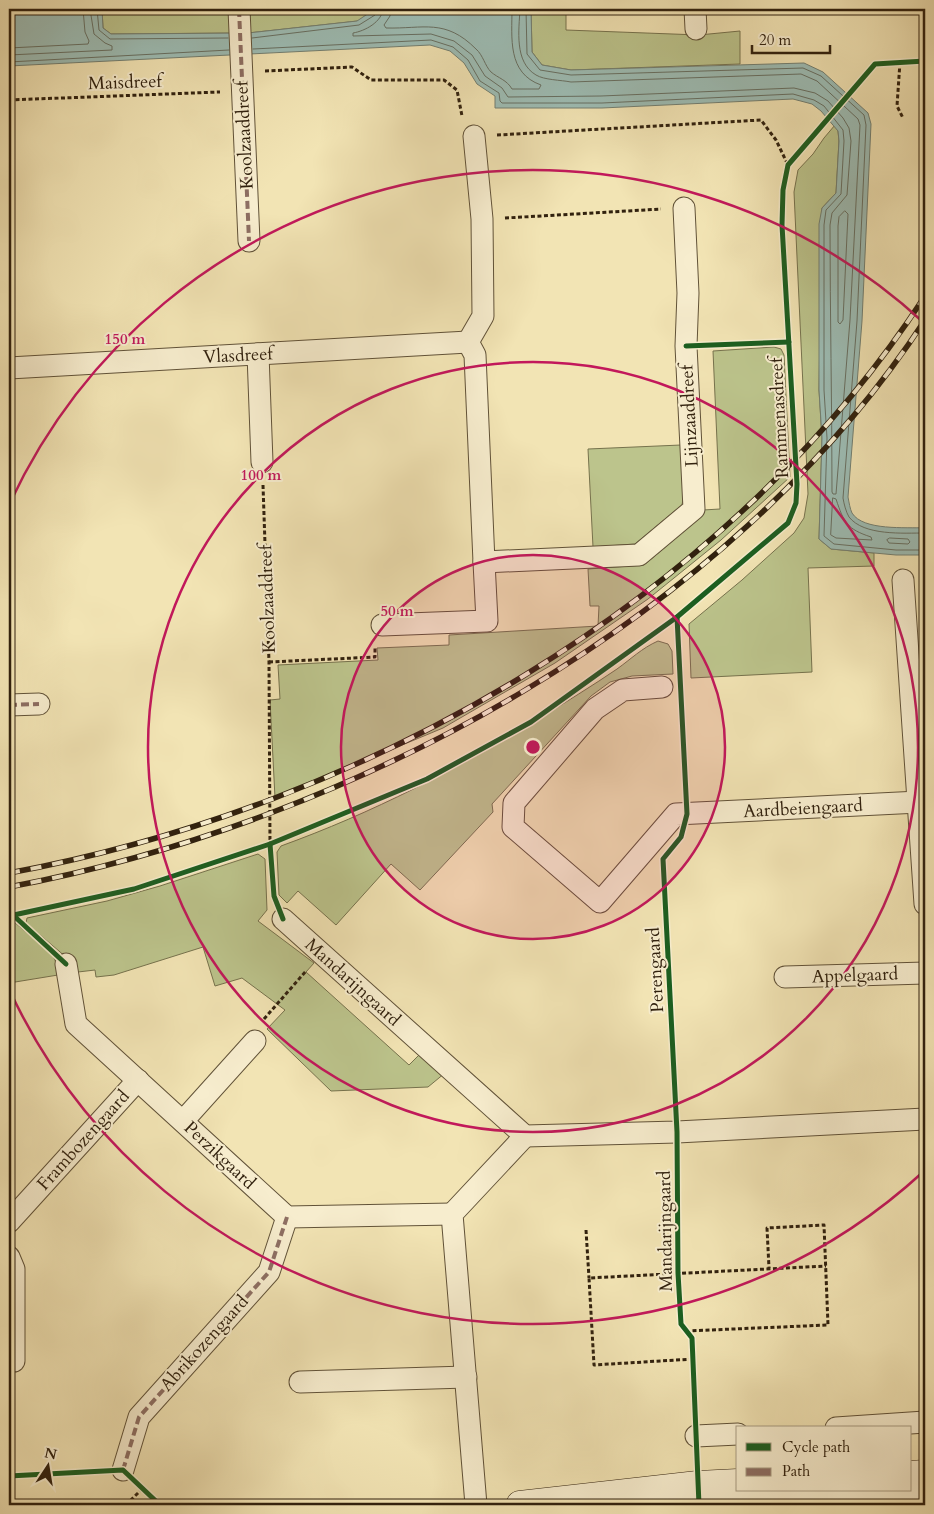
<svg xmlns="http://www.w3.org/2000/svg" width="934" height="1514" viewBox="0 0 934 1514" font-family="Cardo,serif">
  <rect width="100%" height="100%" fill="#f2e4b4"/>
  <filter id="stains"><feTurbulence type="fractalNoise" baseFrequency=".004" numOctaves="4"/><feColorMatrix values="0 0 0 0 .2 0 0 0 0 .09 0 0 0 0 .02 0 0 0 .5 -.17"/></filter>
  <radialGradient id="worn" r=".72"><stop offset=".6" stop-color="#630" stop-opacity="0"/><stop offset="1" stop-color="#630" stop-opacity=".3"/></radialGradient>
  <!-- green -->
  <g fill="#bcc48c" stroke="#76724d">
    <path d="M102,9H125L127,14L230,10L232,33L111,34L103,28Z"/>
    <path d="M247,9H375L358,21L248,33Z"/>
    <path d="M531,9H566V30L699,35L740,31V64L571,70L542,65L532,52Z"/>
    <path d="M835,125L838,131L839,141L836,193L822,208L819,390L822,438L819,539L831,549L874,553V566L808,568L812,672L691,678L689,624L742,580L794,533L804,518L808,494L794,192L798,170L813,154L824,138Z"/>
    <path d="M774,347L781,349L784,355L790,477L721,540L648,599L555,663L443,728L275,798L270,700L280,699L278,665L378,660L377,648L449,645V635L598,626L599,606H590L588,569L644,565L702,516L703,510L720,509L713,351Z"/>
    <path d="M681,445L683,499L682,505L635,544L593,547L588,449Z"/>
    <path d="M658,641L668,644L672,651L673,674L632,676L610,682L591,696L492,804L493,812L420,890L391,864L336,925L298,891L287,903L279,895L277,852L281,846C372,813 458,769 540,718C566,702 592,686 617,669C631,659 642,648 658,641Z"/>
    <path d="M258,854L265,859L267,910L258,921L314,963L306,972L409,1065L422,1052L445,1073L428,1087L331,1091L267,1029L285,1010L242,978L215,986L203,947L114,975L96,977L95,970L78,972L73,963L26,923L27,918L107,901L160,886Z"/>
    <path d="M13,921L52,954L55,960L58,975L9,983V922Z"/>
  </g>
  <!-- water -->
  <path fill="#9dbdb5" stroke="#727f72" d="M9,9H102L103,28L111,34L248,33L357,21L375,9H531L532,52L542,65L571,70L804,63L823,72L868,113L871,124L862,321L848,497C849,502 850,509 852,513C863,531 906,527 925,528V555H896L831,549L819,539L822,438L819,390V224L822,208L836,193L839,141L838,131L821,111L812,104L793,99L602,108H495V96L477,84L464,63L450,51L430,45L9,66Z"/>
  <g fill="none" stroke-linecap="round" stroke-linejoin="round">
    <!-- shore -->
    <g stroke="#676f62" stroke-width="1">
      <path d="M97,9L99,30L110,39L228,38"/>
      <path d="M383,9C382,22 365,31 353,33V36L431,34L454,41L472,55L485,76L502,88L508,97L601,96L794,88L815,93L828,101L843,118L849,128L851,141L847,195L832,213L830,225C830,314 832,403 832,492L833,494H836L850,320L860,125L858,119L817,81L801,74L571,82C561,80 544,80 536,75C514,62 519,30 520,9"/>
      <path d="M391,9L390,16L384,25L386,28C424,29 445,18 476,49C483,55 485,66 491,72C498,78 507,80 512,89H539L541,85C507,73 512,38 512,9"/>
      <path d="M526,9L527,54L540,70L571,75L803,68L821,76L864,115L866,125L857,321L843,498C844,504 846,512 849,517C864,536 903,533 925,533"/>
      <path d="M252,38L359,25L375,15L377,9"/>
      <path d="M9,48L88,44L89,41L85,32L83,9"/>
      <path d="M253,49L431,40L453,47L468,60L480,81L499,93L500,101L502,103H602L793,94L814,100L824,106L843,130L844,141L841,194L826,210L824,225V390L827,438L824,536L834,544L896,550H925"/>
      <path d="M9,55L112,50V46L105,43L94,34L90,9"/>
      <path d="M9,62L229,50"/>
      <path d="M845,211L848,214L843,320L840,324L838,322V226L839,217Z"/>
      <path d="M833,498L836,499C844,523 847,529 871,537L872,540L836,538L831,535Z"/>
      <path d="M890,538L908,539L910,542L908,544L889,543L887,540Z"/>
    </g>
    <defs>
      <g id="street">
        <path d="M239,9L249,241"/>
        <path d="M695,9L696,29"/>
        <path d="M474,136L482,219L483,316L468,342L475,355L484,562L639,555L694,509L686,346L688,293L684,208"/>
        <path d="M258,354L262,462"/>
        <path d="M9,368L468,342"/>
        <path d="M903,580L925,904"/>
        <path d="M382,625L487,621L484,562"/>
        <path d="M662,687L623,690L595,709L514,803L513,827L600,902L676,814L919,802"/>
        <path d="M9,705L39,704"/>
        <path d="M283,919L525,1136L677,1132L925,1119"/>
        <path d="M66,964L76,1024L287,1217L452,1214"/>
        <path d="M785,977L925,973"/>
        <path d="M183,1121L255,1041"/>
        <path d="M9,1222L138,1080"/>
        <path d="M9,1257L14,1269V1361"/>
        <path d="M300,1382L466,1377"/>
        <path d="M836,1428L925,1422"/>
        <path d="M696,1436L738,1434"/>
        <path d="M123,1470L139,1417L269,1272L287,1217"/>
        <path d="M476,1505L452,1214L525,1136"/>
      </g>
      <g id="secondary">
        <path d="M910,1475L925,1474"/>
        <path d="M520,1505L698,1485L738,1483"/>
        <path d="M697,1505L925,1497"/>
      </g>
    </defs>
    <!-- street casing -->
    <use href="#street" stroke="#615238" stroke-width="23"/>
    <!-- secondary casing -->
    <use href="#secondary" stroke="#31210e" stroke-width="29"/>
    <!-- path -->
    <g stroke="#31210e" stroke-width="3" stroke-dasharray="4 2.5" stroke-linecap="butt">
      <path d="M900,62L897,106L903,118"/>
      <path d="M265,71L352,67L371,80H444L457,90L462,116"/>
      <path d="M9,100L220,92"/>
      <path d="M497,135L761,120L776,140L788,165"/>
      <path d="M505,218L661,209"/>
      <path d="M263,485L269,662L270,844"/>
      <path d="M269,662L375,657V647"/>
      <path d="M264,1019L306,971"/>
      <path d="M586,1230L589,1278"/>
      <path d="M686,1331L828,1325L824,1225L767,1228L769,1268"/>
      <path d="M693,1359L594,1365L589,1278L826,1266"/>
      <path d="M126,1505L142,1489"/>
    </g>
    <!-- street -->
    <use href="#street" stroke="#f7edce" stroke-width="21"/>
    <!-- secondary -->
    <use href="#secondary" stroke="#f7edce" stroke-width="28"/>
    <defs>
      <g id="rail">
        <path d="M9,873C363,808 726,602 925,296"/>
        <path d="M9,887C355,822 729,619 925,320"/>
      </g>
    </defs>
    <!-- rail casing -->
    <use href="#rail" stroke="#31210e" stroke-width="5.5"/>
    <!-- rail -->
    <use href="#rail" stroke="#f7edce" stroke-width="4" stroke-dasharray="11" stroke-linecap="butt"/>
    <!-- quiet -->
    <g stroke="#8d6e63" stroke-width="4" stroke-dasharray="8 4" stroke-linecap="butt">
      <path d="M239,9L249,241"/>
      <path d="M9,705L39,704"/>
      <path d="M123,1470L139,1417L269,1272L287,1217"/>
    </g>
    <defs>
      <g id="cycleway">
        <path d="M686,346L789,342"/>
        <path d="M677,617L687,814L681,837L663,859L677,1132L678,1273L681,1324L692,1338L699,1505"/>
        <path d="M270,844L274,896L283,919"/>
        <path d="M13,915L66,964"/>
        <path d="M9,916L134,889L270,844L427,779L531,722L677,617L788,523L796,503L797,484L782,225L783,190L788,165L875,64L925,61"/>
        <path d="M9,1476L123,1470L160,1505"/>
      </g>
    </defs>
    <!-- cycleway casing -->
    <use href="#cycleway" stroke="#f7edce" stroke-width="8"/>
    <!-- cycleway -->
    <use href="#cycleway" stroke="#1b5e20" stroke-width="5"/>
  </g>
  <!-- distance rings -->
  <circle cx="533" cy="747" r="192" fill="#c2185b" fill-opacity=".12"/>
  <g fill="none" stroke="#c2185b" stroke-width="2.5">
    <circle cx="533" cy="747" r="192"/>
    <circle cx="533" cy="747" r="385"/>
    <path d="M923 1172A577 577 0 0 1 10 991M10 503A577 577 0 0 1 923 322"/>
  </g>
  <g text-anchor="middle" stroke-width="4" stroke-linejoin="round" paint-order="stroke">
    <!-- street labels -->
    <g font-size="18" fill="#31210e" stroke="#f7edce">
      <text transform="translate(125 82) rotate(-2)" y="6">Maisdreef</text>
      <text transform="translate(244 135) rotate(-93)" y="6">Koolzaaddreef</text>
      <text transform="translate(238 355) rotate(-3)" y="6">Vlasdreef</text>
      <text transform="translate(689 416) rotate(-93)" y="6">Lijnzaaddreef</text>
      <text transform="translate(779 418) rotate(-93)" y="6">Rammenasdreef</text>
      <text transform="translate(267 599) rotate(-92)" y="6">Koolzaaddreef</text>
      <text transform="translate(803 808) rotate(-3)" y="6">Aardbeiengaard</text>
      <text transform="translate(655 970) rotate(-93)" y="6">Perengaard</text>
      <text transform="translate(855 975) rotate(-2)" y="6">Appelgaard</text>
      <text transform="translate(353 982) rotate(42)" y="6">Mandarijngaard</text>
      <text transform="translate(83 1140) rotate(-48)" y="6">Frambozengaard</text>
      <text transform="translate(220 1155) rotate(43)" y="6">Perzikgaard</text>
      <text transform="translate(665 1231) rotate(-91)" y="6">Mandarijngaard</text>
      <text transform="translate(204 1343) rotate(-48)" y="6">Abrikozengaard</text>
    </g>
  </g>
  <circle cx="533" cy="747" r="8" fill="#c2185b" stroke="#f7edce" stroke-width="2.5"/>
  <g font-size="15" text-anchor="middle" font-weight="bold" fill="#c2185b" stroke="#f7edce" stroke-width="4" stroke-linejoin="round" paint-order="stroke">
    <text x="125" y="344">150 m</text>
    <text x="261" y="480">100 m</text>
    <text x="397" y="616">50 m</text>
  </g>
  <!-- margin -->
  <rect width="934" height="1514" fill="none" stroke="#f2e4b4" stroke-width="30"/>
  <rect x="10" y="10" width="914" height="1494" fill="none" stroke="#31210e" stroke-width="2.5"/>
  <rect x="15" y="15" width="904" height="1484" fill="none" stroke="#31210e"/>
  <!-- legend -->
  <rect x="736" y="1426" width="175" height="65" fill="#f7edce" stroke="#a89b81"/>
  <rect x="746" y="1443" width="25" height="8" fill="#1b5e20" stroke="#a89b81"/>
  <text x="782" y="1452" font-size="15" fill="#31210e">Cycle path</text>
  <rect x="746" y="1468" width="25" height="8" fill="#8d6e63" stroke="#a89b81"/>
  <text x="782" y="1476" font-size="15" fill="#31210e">Path</text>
  <!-- north arrow -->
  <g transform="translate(48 1466) rotate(12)" stroke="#f7edce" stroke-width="4" paint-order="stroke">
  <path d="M0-4L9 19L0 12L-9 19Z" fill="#31210e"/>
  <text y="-8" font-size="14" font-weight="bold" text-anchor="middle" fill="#31210e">N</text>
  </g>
  <!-- scale -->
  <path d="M752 45v8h78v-8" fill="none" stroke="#31210e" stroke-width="2.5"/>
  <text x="759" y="45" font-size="15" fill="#31210e" stroke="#f7edce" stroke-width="4" paint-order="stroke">20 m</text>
  <rect width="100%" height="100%" filter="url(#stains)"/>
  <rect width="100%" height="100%" fill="url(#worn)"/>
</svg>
